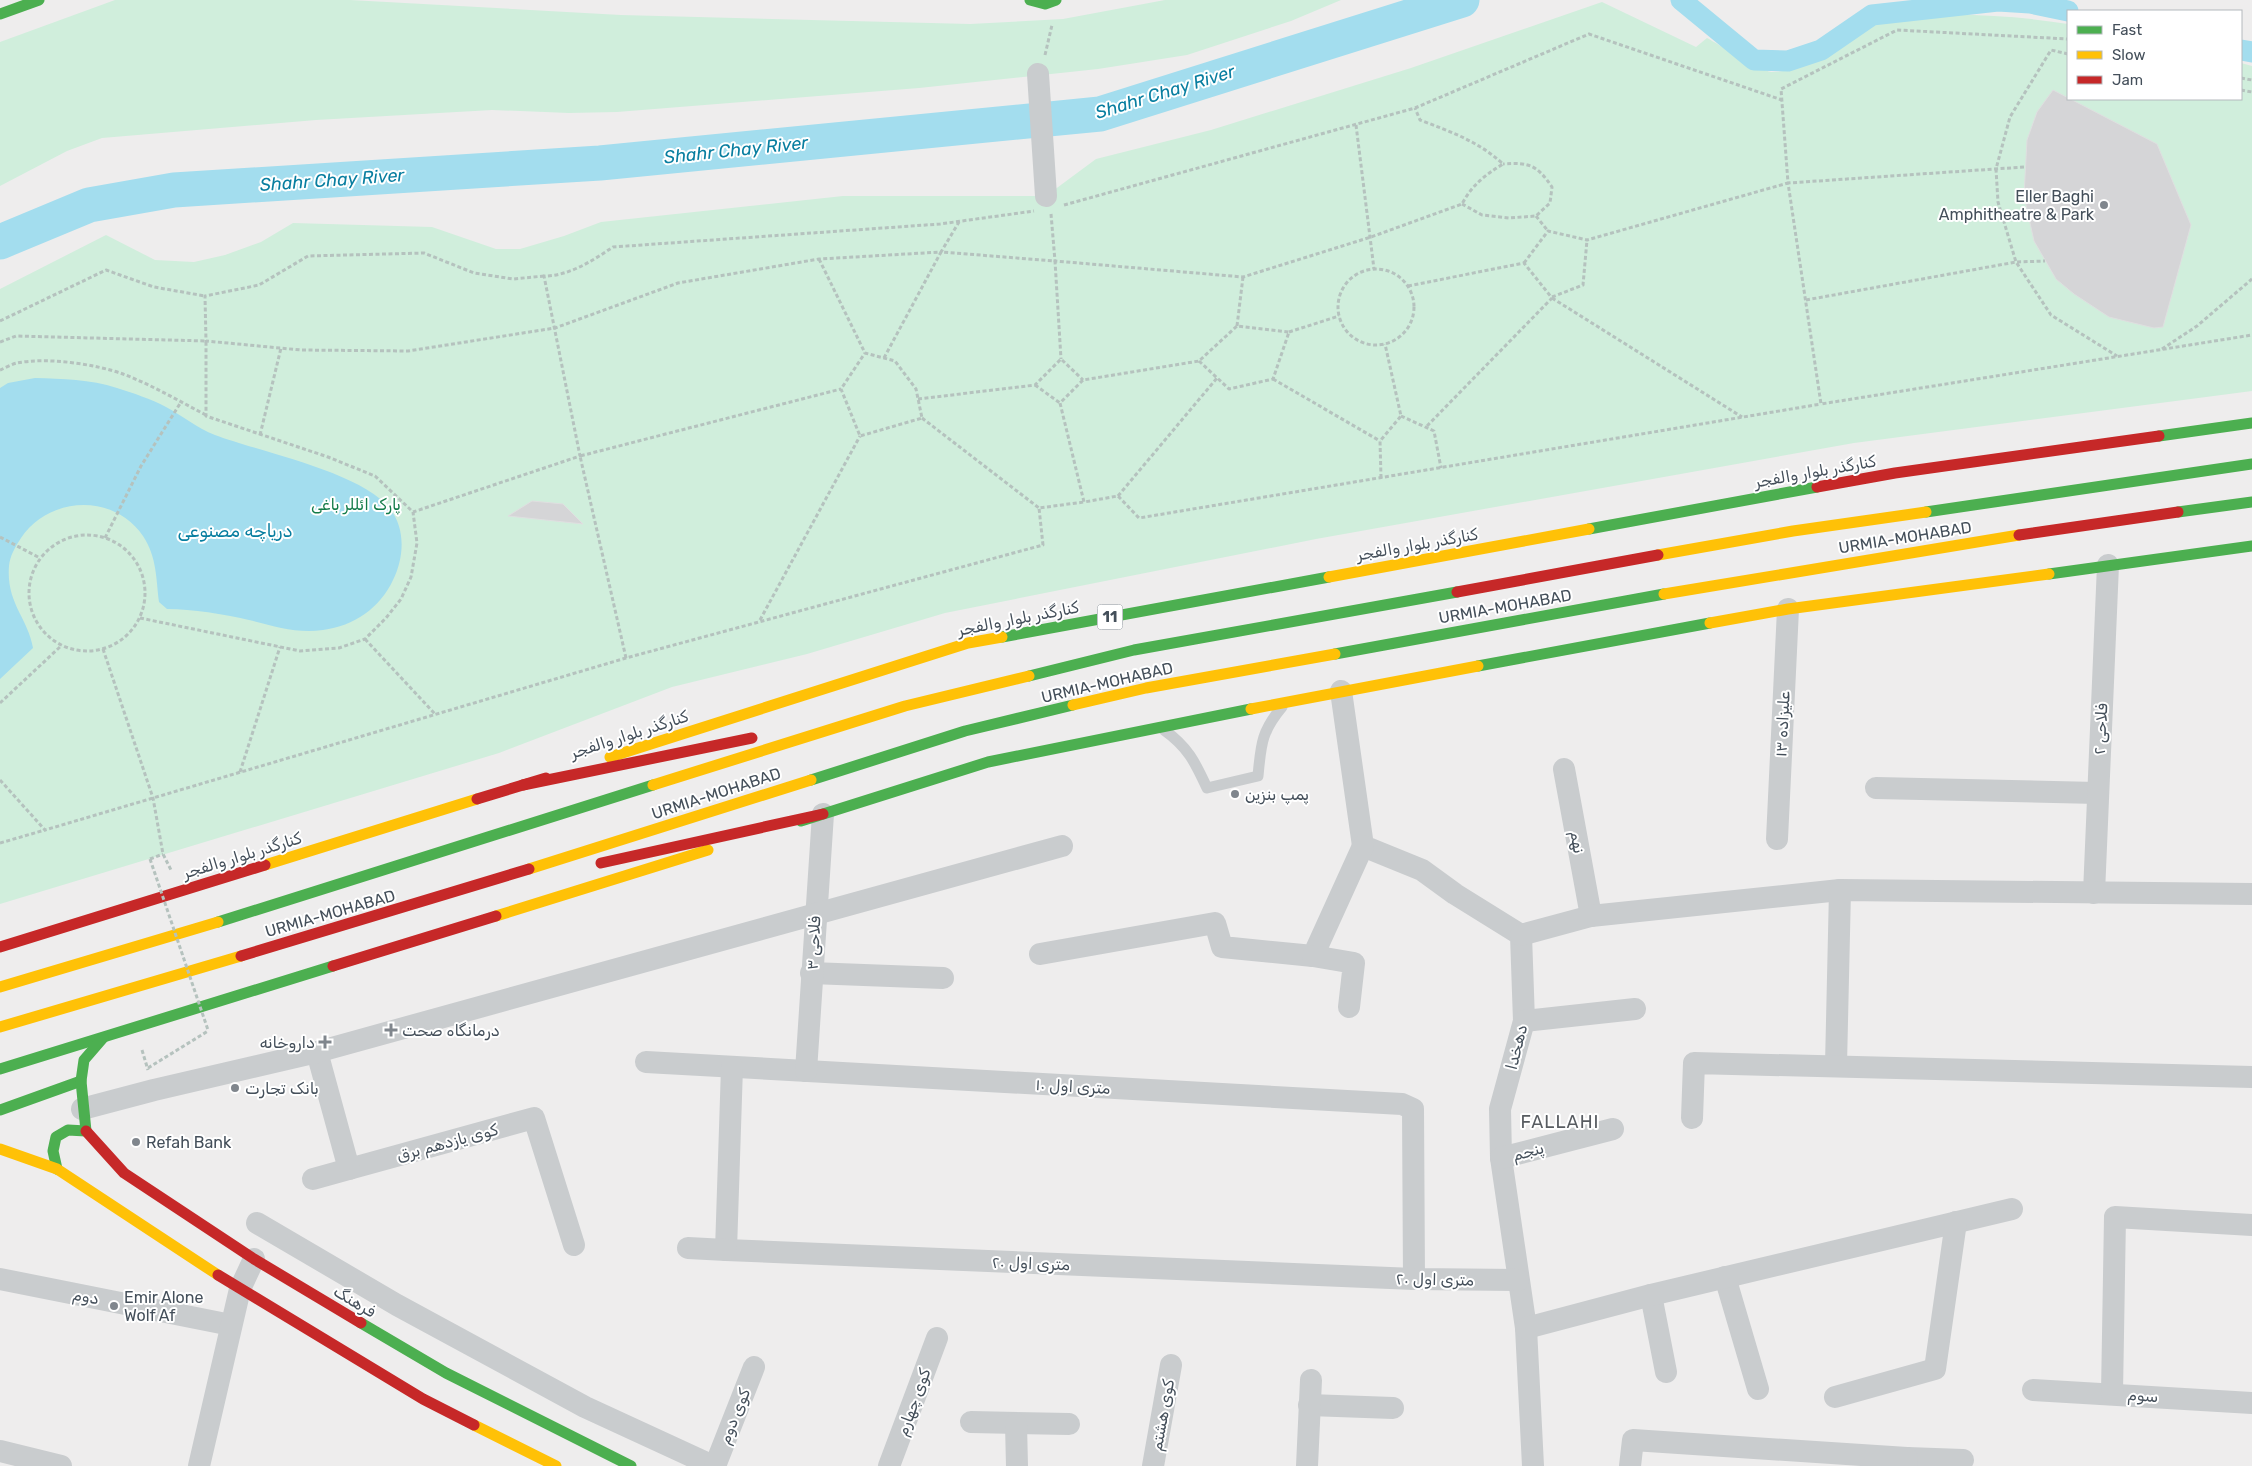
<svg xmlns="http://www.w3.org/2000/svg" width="2252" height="1466" viewBox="0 0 2252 1466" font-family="Rubik,'Noto Naskh Arabic',sans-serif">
  <rect width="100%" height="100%" fill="#eeeded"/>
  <!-- green -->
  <g fill="#d0eedc">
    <path d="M115,0H350L621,15L970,24L1063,19L1165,0H1341L1291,21L1187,55L1098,69L919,88L617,112L569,113L492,110L316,120L102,138L67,151L0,186V42Z"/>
    <path d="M1602,2L1696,47L1707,38C1718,44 1762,71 1771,72C1818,73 1852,22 1898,15C1910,14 1923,15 1936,15C1981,14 2024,17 2068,24V99H2241V63L2252,66V391L1854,443L1316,539L945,613L807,654L672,687L499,753L0,904V289L106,235L155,260L194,262L225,255L261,242L293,223L432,227L496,249H520L564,236L601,222L843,196H1046L1096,159L1211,130L1411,68Z"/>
  </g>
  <!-- water -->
  <path fill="#a3ddee" d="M35,378C62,379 90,379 117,388C133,393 151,399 166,407C183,416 197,428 215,435C260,452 362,472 390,509C406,529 404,558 393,580C380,608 354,626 323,630C297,634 274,626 249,620C223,614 193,609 167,609L159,602C156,579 157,557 143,536C114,493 49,496 21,538C15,547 10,556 9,566C6,603 28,618 33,648L0,679V388L8,383Z"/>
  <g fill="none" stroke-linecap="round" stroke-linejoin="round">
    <!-- canal -->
    <g stroke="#a3ddee" stroke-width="21">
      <path d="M1681,0L1754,60L1788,61L1821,50L1872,15L1998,1L2030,3L2068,11"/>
      <path d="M2241,50L2252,52"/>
    </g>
    <!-- river -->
    <path stroke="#a3ddee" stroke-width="35" d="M0,242L89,205L174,190L600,163L1100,114L1462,0"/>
  </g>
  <!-- building -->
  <g fill="#d5d5d7" stroke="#dfdfe0">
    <path d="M2053,90L2157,144L2191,225L2163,327L2154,328L2109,317L2074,294L2056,279L2034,241L2024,196L2027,140L2037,112Z"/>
    <path d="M532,501L563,504L583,524L508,516Z"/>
  </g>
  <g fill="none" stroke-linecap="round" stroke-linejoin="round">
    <!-- path -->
    <g stroke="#b5c2be" stroke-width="3" stroke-dasharray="4 2.5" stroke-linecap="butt">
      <path d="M2068,54L2051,50L2010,117L1996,169L1998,202L2016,262L2051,315L2117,356"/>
      <path d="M1045,55L1052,25"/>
      <path d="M2241,78L2252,80"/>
      <path d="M2241,90L2252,92"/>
      <path d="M1356,125L1374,269"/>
      <path d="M2024,167L1788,183L1821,404L2252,335"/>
      <path d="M1462,204L1482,215L1509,218L1536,216L1550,203L1552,187C1537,165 1529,162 1503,164"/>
      <path d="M1064,205L1415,108L1589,34L1782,100"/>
      <path d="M1051,214L1055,261L1243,277L1371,237L1462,204C1472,185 1485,175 1503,164C1478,141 1451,132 1420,120L1415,108"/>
      <path d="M1536,216L1548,231"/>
      <path d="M819,259L865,353L895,361L916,389L922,418L860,436L841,389L865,353"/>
      <path d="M1524,263L1548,231L1587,240L1788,183L1781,89L1897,30L2068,39"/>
      <circle cx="1376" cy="307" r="38"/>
      <path d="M544,276L513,279L474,273L424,253L308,256L259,285L205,296L206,341L301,350L408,351L555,328L678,283L819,259L941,252L959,222"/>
      <path d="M1408,286L1524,263L1552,298L1426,427"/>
      <path d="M1552,297L1583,285L1587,240"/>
      <path d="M1552,298L1742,417"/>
      <path d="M1806,300L2016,262L2045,261"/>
      <path d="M0,321L106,270L154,287L205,296"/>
      <path d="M1237,326L1243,277"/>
      <path d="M1289,332L1339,316"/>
      <path d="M0,342L16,336L206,341V416L328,457L375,476L413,512L580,456L544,276C569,276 592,261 613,247L940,224L1034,211"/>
      <path d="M2162,349L2197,326L2252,279"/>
      <path d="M884,358L941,252L1055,261L1061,359"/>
      <path d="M1199,361L1229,389L1273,379L1289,332L1237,326L1199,361L1083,380L1060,403L1084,502L1118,496L1139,518L1821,404"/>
      <path d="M0,370C5,368 12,364 17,363C47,357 95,364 123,374C152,385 179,401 206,415"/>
      <path d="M1273,379L1380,441"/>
      <path d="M1035,385L1060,403"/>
      <path d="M918,399L1035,385L1061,359L1083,380"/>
      <path d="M1401,416L1434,431L1441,468"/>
      <path d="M922,418L1039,508"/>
      <path d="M260,435L281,348"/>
      <path d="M1381,478L1380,441L1401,416L1385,344"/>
      <path d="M1118,496L1217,378"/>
      <circle cx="87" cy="593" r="58"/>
      <path d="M0,537L40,558"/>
      <path d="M105,538L141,466L181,402"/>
      <path d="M140,618L300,651L339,648L365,639L386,618L401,599L411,577L417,543L413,512"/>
      <path d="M760,620L860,436"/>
      <path d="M365,639L435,714"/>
      <path d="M103,649L153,798L163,854L171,870"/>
      <path d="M626,658L580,456L841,389"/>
      <path d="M0,703L61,646"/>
      <path d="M240,772L280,647"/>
      <path d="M0,780L45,830L626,658L1043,545L1039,508L1084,502"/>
      <path d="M0,843L45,830"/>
      <path d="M150,859L163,854"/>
      <path d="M142,1050L148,1070"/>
      <path d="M148,1068L208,1031"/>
    </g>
    <!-- lane -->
    <path stroke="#c9ccce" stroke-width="11" d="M1164,730C1188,747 1195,762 1207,788L1258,776C1261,745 1261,732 1282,707"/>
    <!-- street -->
    <g stroke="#c9ccce" stroke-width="22">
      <path d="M1038,74L1046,196"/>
      <path d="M1341,691L1363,846L1422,870L1455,894L1521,935L1524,1021L1500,1109L1501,1158L1526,1328L1533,1466"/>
      <path d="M1564,769L1591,916"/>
      <path d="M1876,788L2097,793"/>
      <path d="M1777,839L1788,609"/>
      <path d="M2094,893L2108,565"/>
      <path d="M1521,935L1591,916L1840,890"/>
      <path d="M1040,954L1215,923L1222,947L1313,956L1363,846"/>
      <path d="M1313,956L1354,963L1349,1007"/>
      <path d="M811,973L943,978"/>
      <path d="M1524,1021L1635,1009"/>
      <path d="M317,1052L349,1169L534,1118L574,1245"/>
      <path d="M646,1062L1402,1104L1413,1109L1414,1279"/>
      <path d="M1836,1065L1840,890L2252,894"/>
      <path d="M732,1067L726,1250L1414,1279L1518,1280"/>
      <path d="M806,1071L823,814"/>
      <path d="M82,1109L154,1090L317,1052L1062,846"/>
      <path d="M1692,1118L1694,1063L2252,1077"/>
      <path d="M1501,1158L1613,1129"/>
      <path d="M313,1179L349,1169"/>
      <path d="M257,1223L397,1305L585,1407L713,1466"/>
      <path d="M688,1248L726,1250"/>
      <path d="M1725,1277L1758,1389"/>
      <path d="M0,1279L231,1325"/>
      <path d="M1651,1295L1666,1372"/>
      <path d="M1526,1328L1651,1295L2012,1209"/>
      <path d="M2033,1390L2252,1403"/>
      <path d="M2112,1393L2115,1217L2252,1225"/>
      <path d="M1835,1397L1935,1369L1956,1222"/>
      <path d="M1309,1405L1393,1408"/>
      <path d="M971,1422L1069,1424"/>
      <path d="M1016,1424L1017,1466"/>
      <path d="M0,1451L61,1466"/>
      <path d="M1907,1458L1963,1460"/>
      <path d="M199,1466L240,1289L254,1259"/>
      <path d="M715,1466L754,1367"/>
      <path d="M889,1466L937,1338"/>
      <path d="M1153,1466L1171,1365"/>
      <path d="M1307,1466L1311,1380"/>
      <path d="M1630,1466L1633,1440L1907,1458L1906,1466"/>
    </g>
    <!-- fast -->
    <g stroke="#4caf50" stroke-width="11">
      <path d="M1030,0L1045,4L1056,0"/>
      <path d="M0,14L39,0"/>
      <path d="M2159,436L2252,423"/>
      <path d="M1926,512L2252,464"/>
      <path d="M2178,512L2252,502"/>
      <path d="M1589,529L1817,487"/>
      <path d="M2049,574L2252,546"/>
      <path d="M1002,637L1329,577"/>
      <path d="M1335,654L1664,594"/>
      <path d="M1478,666L1710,623"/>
      <path d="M1029,676L1134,650L1457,592"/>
      <path d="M811,780L965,731L1073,705"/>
      <path d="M801,821L988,762L1251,709"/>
      <path d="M218,922L653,785"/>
      <path d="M0,1069L333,966"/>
      <path d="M0,1110L81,1081"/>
      <path d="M86,1131L81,1081L84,1060L103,1038"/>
      <path d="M57,1169L53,1151L56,1137L68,1130L86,1131"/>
      <path d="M361,1323L446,1373L631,1466"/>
    </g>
    <!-- slow -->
    <g stroke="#ffc107" stroke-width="11">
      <path d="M1658,555L1793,531L1926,512"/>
      <path d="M1329,577L1589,529"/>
      <path d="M1664,594L2019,535"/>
      <path d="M1710,623L1788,609L2049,574"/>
      <path d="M1073,705L1146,688L1335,654"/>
      <path d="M1251,709L1478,666"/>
      <path d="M610,757L968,643L1002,637"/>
      <path d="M653,785L905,706L1029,676"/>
      <path d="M265,865L477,799"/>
      <path d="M529,869L811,780"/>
      <path d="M496,916L708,850"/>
      <path d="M0,987L218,922"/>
      <path d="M0,1027L241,956"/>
      <path d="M0,1149L57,1169L218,1275"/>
      <path d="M474,1425L556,1466"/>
    </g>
    <!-- jam -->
    <g stroke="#c62828" stroke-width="11">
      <path d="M1817,487L1895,473L2159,436"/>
      <path d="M2019,535L2178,512"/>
      <path d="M1457,592L1658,555"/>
      <path d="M523,785L752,738"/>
      <path d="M477,799L546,778"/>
      <path d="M601,863L823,814"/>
      <path d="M0,947L265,865"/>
      <path d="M241,956L529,869"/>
      <path d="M333,966L496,916"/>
      <path d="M86,1131L124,1173L254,1259L361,1323"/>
      <path d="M218,1275L423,1399L474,1425"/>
    </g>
    <!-- path-bridge -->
    <path stroke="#b5c2be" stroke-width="3" stroke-dasharray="4 2.5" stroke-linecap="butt" d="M150,859L208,1030"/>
  </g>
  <!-- markers -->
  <g fill="#80868d" stroke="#fff" stroke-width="2">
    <circle cx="2104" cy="205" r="5"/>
    <circle cx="1235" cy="794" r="5"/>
    <path d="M388.5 1022.5h5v5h5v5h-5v5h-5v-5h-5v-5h5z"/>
    <path d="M322.5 1034.5h5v5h5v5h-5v5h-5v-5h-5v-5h5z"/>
    <circle cx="235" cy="1088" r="5"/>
    <circle cx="136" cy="1142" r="5"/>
    <circle cx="114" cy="1306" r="5"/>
  </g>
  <g text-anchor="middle" stroke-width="4" stroke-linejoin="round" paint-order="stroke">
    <!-- shield labels -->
    <rect fill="#fff" stroke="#7c848c" stroke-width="1" x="1097.5" y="604.5" width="25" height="25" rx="4"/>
    <g font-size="15" font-weight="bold" fill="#444f5a">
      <text x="1110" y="622">11</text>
    </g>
    <!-- poi labels -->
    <g font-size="16" fill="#444f5a" stroke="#fff" text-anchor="start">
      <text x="2094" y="202" text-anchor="end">Eller Baghi<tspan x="2094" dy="18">Amphitheatre &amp; Park</tspan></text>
      <text x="1245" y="800">پمپ بنزین</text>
      <text x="402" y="1036">درمانگاه صحت</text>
      <text x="315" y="1048" text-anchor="end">داروخانه</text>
      <text x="245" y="1094">بانک تجارت</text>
      <text x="146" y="1148">Refah Bank</text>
      <text x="124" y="1303">Emir Alone<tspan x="124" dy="18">Wolf Af</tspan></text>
    </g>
    <!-- street labels -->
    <g font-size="16" fill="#444f5a" stroke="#fff">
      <text transform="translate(1815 471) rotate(-10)" y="6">کنارگذر بلوار والفجر</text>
      <text transform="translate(1905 537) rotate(-9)" y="6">URMIA-MOHABAD</text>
      <text transform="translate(1417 544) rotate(-10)" y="6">کنارگذر بلوار والفجر</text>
      <text transform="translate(1505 606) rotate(-10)" y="6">URMIA-MOHABAD</text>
      <text transform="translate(1018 618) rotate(-11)" y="6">کنارگذر بلوار والفجر</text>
      <text transform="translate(1107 682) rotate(-13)" y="6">URMIA-MOHABAD</text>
      <text transform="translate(1782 724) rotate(-87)" y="6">۱۳ علیزاده</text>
      <text transform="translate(2100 729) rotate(-87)" y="6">فلاحی ۲</text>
      <text transform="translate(629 734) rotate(-18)" y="6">کنارگذر بلوار والفجر</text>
      <text transform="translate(716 793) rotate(-18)" y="6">URMIA-MOHABAD</text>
      <text transform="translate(1578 842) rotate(80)" y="6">نهم</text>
      <text transform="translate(242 855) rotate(-17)" y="6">کنارگذر بلوار والفجر</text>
      <text transform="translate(330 913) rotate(-16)" y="6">URMIA-MOHABAD</text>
      <text transform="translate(813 943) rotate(-87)" y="6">فلاحی ۳</text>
      <text transform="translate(1516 1047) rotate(-76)" y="6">دهخدا</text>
      <text transform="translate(1073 1086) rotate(3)" y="6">۱۰ متری اول</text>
      <text transform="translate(447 1142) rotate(-15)" y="6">کوی یازدهم برق</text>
      <text transform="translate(1528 1151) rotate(-15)" y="6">پنجم</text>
      <text transform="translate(1031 1263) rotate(2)" y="6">۲۰ متری اول</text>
      <text transform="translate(1435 1279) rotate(1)" y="6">۲۰ متری اول</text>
      <text transform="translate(86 1296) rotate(11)" y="6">دوم</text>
      <text transform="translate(355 1301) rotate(31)" y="6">فرهنگ</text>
      <text transform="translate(2143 1395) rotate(4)" y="6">سوم</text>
      <text transform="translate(913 1402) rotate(-70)" y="6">کوی چهارم</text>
      <text transform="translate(1162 1415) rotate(-80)" y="6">کوی هشتم</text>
      <text transform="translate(734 1416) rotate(-68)" y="6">کوی دوم</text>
    </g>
    <!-- park labels -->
    <g font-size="16" fill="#147c49" stroke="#fff">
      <text x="356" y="510">پارک ائللر باغی</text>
    </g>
    <!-- water labels -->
    <g font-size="18" font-style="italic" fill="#087ea0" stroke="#fff">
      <text transform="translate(1165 92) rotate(-17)" y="6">Shahr Chay River</text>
      <text transform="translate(736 150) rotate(-6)" y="6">Shahr Chay River</text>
      <text transform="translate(332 180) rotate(-4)" y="6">Shahr Chay River</text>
      <text x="235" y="537">دریاچه مصنوعی</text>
    </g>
    <!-- neighbourhood labels -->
    <g font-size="18" letter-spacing="1" fill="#585c61" stroke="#fff">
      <text x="1560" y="1128">FALLAHI</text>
    </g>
  </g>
  <!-- legend -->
  <rect x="2067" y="10" width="175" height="90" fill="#ffffff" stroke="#b4b9bd"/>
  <rect x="2077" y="26" width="25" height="8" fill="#4caf50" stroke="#b4b9bd"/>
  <text x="2112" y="35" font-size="15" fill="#444f5a">Fast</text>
  <rect x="2077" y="51" width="25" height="8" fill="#ffc107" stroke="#b4b9bd"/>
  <text x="2112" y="60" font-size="15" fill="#444f5a">Slow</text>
  <rect x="2077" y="76" width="25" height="8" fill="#c62828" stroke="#b4b9bd"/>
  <text x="2112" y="85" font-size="15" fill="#444f5a">Jam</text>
</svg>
